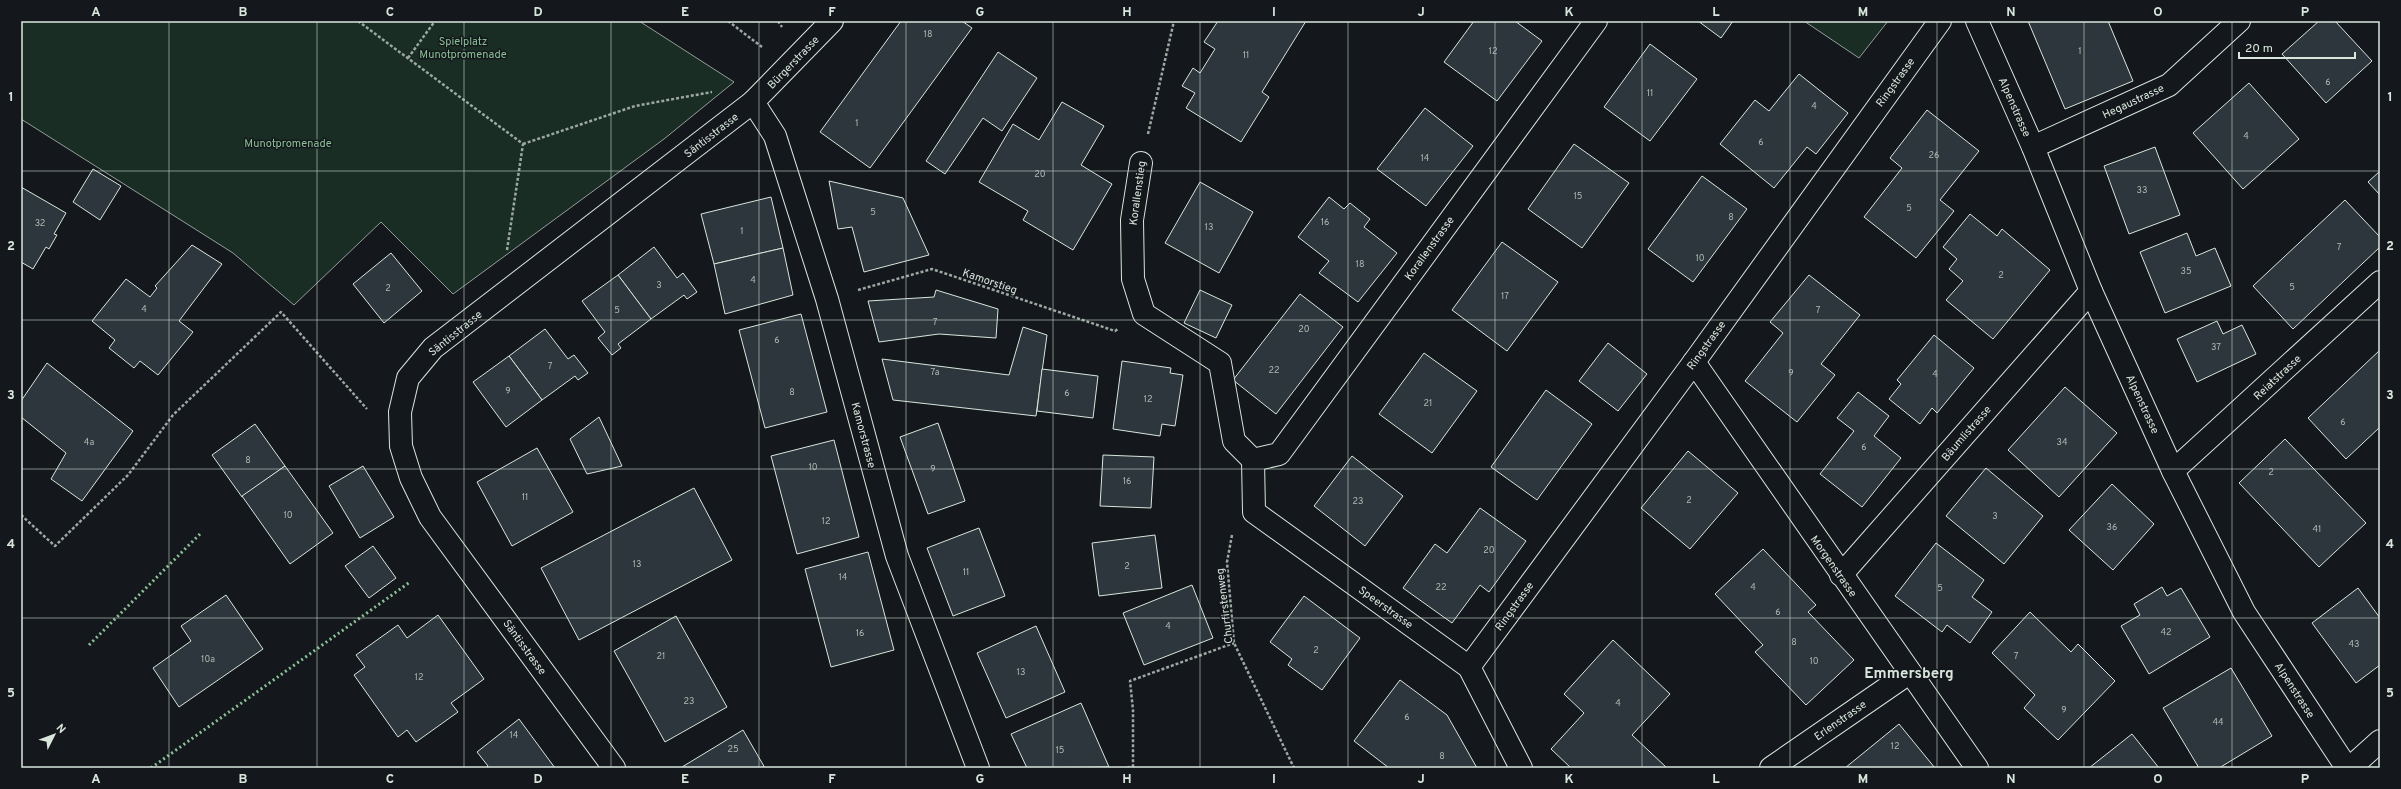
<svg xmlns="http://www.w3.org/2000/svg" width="2401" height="789" viewBox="0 0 2401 789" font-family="Overpass,sans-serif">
  <rect width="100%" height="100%" fill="#14181c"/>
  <!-- green -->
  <g fill="#1a2d24" stroke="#939e99">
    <path d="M21,21H639L734,82L664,139L453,294L381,222L294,305L233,253L21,119Z"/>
    <path d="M1804,21H1888L1859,58Z"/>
  </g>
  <!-- building -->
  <g fill="#2c363c" stroke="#d8e6dc">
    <path d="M901,21H962L972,28L870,168L820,132Z"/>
    <path d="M1218,21H1306L1262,92L1269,97L1241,142L1186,108L1195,93L1182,86L1193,68L1200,73L1215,49L1204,42Z"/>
    <path d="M1474,21H1515L1542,41L1497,101L1444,62Z"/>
    <path d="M1698,21H1733L1721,38Z"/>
    <path d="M2028,21H2108L2133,81L2065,109Z"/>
    <path d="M2319,21H2335L2372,61L2326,103L2282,54Z"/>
    <path d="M1650,44L1697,79L1650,141L1604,107Z"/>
    <path d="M998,52L1037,78L1002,131L983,118L945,174L926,161Z"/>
    <path d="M1799,74L1848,113L1816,154L1807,147L1774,188L1720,144L1755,100L1769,111Z"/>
    <path d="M2249,83L2299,139L2243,189L2193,133Z"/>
    <path d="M1062,102L1104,126L1081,165L1112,184L1073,250L1023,220L1028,211L979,182L1013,124L1039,140Z"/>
    <path d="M1425,108L1473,146L1426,206L1377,169Z"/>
    <path d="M1927,110L1979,151L1940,200L1954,211L1916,258L1864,217L1902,168L1890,158Z"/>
    <path d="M1574,144L1629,183L1582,248L1528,209Z"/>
    <path d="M2155,147L2180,215L2129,234L2104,166Z"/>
    <path d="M93,169L121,186L100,220L73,202Z"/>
    <path d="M2380,171V195L2368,182Z"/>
    <path d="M1702,176L1747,209L1693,282L1648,249Z"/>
    <path d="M829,181L903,198L929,255L864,272L852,227L838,229Z"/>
    <path d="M1200,182L1253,212L1219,273L1165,243Z"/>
    <path d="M21,187L66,213L54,234L57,235L49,249L46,247L33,269L21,262Z"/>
    <path d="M771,197L783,248L714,264L701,214Z"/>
    <path d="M1329,197L1344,209L1350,203L1370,219L1364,227L1397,253L1358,302L1319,273L1329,261L1298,237Z"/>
    <path d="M2345,200L2380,237V247L2293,329L2253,286Z"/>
    <path d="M1970,214L1997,236L2002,229L2050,270L1993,339L1946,300L1963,281L1949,269L1957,259L1943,247Z"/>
    <path d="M2187,233L2196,256L2215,248L2231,286L2165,313L2140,252Z"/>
    <path d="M1502,242L1558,282L1507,351L1452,310Z"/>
    <path d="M192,245L222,264L179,321L193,332L158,375L140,361L134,368L109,348L115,340L92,321L126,279L150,297L157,288L155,286Z"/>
    <path d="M654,247L677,278L683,273L697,292L687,299L684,295L651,319L618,275Z"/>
    <path d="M783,248L793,295L725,314L714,264Z"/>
    <path d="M391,253L422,291L384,323L353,284Z"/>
    <path d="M618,275L651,319L618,344L621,348L612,355L598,338L605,332L582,301Z"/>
    <path d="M1809,275L1860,315L1821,364L1835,375L1797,422L1745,381L1783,333L1770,322Z"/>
    <path d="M936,290L998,309L996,338L939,334L879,342L868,301L934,297Z"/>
    <path d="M1200,290L1232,305L1216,338L1184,323Z"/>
    <path d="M1300,294L1343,327L1276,414L1233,380Z"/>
    <path d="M801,314L827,412L765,428L739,330Z"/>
    <path d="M2217,321L2223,334L2242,325L2256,354L2197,382L2177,339Z"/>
    <path d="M1023,327L1047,335L1036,416L893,400L882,359L1009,375Z"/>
    <path d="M545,329L568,359L574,355L588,373L578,380L575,376L542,400L509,356Z"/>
    <path d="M1934,335L1974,368L1937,413L1932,408L1920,424L1889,399L1901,384L1897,380Z"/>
    <path d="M1608,343L1647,374L1618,411L1579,381Z"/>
    <path d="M2380,350V427L2346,459L2308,418Z"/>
    <path d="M1424,353L1477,391L1432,453L1379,414Z"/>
    <path d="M509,356L542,400L506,427L473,382Z"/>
    <path d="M1122,361L1171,368L1170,373L1183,375L1175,426L1162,424L1160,436L1113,429Z"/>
    <path d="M47,363L133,431L82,501L51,479L66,453L21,417V401Z"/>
    <path d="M1042,369L1098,376L1093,418L1037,411Z"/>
    <path d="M2065,387L2117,433L2059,497L2008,450Z"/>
    <path d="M1546,390L1592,424L1537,500L1491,467Z"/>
    <path d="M1858,392L1889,416L1874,436L1901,458L1862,507L1820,474L1854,431L1837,418Z"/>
    <path d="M599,417L622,466L587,474L570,439Z"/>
    <path d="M938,423L965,501L928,514L900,437Z"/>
    <path d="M255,424L285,466L242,497L212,455Z"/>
    <path d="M2285,439L2366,523L2319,567L2239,483Z"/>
    <path d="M834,440L859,537L797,554L771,456Z"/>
    <path d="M537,448L573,512L512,546L477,482Z"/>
    <path d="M1688,451L1738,493L1690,549L1641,508Z"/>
    <path d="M1103,455L1154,457L1151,508L1100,506Z"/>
    <path d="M1352,456L1403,496L1365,546L1314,506Z"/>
    <path d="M285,466L333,533L290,564L242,496Z"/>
    <path d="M363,466L394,517L360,538L329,486Z"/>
    <path d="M1986,468L2043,516L2004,564L1946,516Z"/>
    <path d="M2112,484L2154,524L2113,570L2069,530Z"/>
    <path d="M694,488L732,560L579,640L541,568Z"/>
    <path d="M1480,508L1526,541L1489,592L1480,585L1452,623L1403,588L1435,544L1447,553Z"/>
    <path d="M979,528L1005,596L953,616L927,548Z"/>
    <path d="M1155,535L1162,588L1099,596L1092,543Z"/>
    <path d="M1936,543L1984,580L1972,597L1992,612L1970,643L1947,625L1942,632L1895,596Z"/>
    <path d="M373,546L396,578L369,598L345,566Z"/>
    <path d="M1763,549L1816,605L1808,612L1854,660L1806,705L1755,652L1763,645L1715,594Z"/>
    <path d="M868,552L894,650L831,667L805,569Z"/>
    <path d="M1192,585L1213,638L1144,665L1123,613Z"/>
    <path d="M2162,587L2167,596L2181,588L2210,637L2149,674L2121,626L2140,615L2134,604Z"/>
    <path d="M2358,588L2380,618V665L2356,683L2312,623Z"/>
    <path d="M226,595L263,649L179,707L153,668L191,641L181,626Z"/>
    <path d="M1304,596L1360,638L1322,690L1288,665L1292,659L1270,642Z"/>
    <path d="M2030,612L2071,652L2078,644L2115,681L2058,740L2024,708L2035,695L1992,653Z"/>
    <path d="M438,615L484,679L451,703L458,712L416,742L407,730L398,737L354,675L365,667L356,655L398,625L407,638Z"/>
    <path d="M676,616L727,707L665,742L614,651Z"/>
    <path d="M1036,626L1065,692L1006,718L977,653Z"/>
    <path d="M1613,640L1670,694L1632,735L1667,768H1571L1551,749L1584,713L1564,694Z"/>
    <path d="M2231,668L2272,736L2219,768H2199L2163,708Z"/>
    <path d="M1400,680L1447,715L1477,768H1389L1354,741Z"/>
    <path d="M1081,703L1109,767L1027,768L1011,734Z"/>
    <path d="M519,719L555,768H486L488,766L477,752Z"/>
    <path d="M1899,724L1935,768H1845Z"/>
    <path d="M743,730L765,768H683L682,767Z"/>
    <path d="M2132,734L2159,768H2089Z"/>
  </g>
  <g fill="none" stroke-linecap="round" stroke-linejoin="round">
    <defs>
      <g id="minor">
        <path d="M1977,21L2033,147L2091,291L2173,471L2244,612L2347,768"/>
        <path d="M753,102L775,136L827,299L897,556L978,768"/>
        <path d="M2033,147L2169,85L2239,21"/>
        <path d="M1141,163L1132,220L1133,279L1144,314L1220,363L1234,441L1253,460"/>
        <path d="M1694,362L1977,768"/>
        <path d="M1253,460L1279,454L1596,21"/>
        <path d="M1253,460L1254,512L1469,667L1521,768"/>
        <path d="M2173,471L2380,282"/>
        <path d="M1841,575L2091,291"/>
        <path d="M1469,667L1694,362L1940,21"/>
        <path d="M614,768L430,517L411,478L401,446L400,412L408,378L433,348L753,102L832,21"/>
        <path d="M1771,768L1909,673"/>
        <path d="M2350,768L2380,741"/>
      </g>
    </defs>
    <!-- minor casing -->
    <use href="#minor" stroke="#d8e6dc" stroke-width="24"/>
    <!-- path -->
    <g stroke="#9da8a2" stroke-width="2.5" stroke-dasharray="3 2" stroke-linecap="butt">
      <path d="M358,21L523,144L507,250"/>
      <path d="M728,21L762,47"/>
      <path d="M778,21L782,27"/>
      <path d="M408,58L435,21"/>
      <path d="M1148,134L1174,21"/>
      <path d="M523,144L635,106L712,92"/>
      <path d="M858,290L932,269L1115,331L1118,329"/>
      <path d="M21,515L55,546L128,475L173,415L281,312L367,409"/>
      <path d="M1232,535L1227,562L1234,643L1294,768"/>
      <path d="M1127,768L1133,766V710L1130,681L1234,643"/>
    </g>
    <!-- minor -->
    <use href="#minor" stroke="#14181c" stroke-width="22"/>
    <!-- hedge -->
    <g stroke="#8ac095" stroke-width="3" stroke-dasharray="2 3" stroke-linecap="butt">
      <path d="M89,645L200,534"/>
      <path d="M151,768L410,582"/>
    </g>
  </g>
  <!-- grid -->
  <path fill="none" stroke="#d8e6dc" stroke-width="1" stroke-opacity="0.55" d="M169,21V768M317,21V768M464,21V768M611,21V768M759,21V768M906,21V768M1053,21V768M1200,21V768M1348,21V768M1495,21V768M1642,21V768M1790,21V768M1937,21V768M2084,21V768M2232,21V768M21,171H2380M21,320H2380M21,469H2380M21,618H2380"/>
  <g text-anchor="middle" stroke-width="3" stroke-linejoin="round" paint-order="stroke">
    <!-- number labels -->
    <g font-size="9" fill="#adbab4">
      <text x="928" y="37">18</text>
      <text x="1493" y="54">12</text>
      <text x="2080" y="54">1</text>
      <text x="1246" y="58">11</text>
      <text x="2328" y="85">6</text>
      <text x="1650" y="96">11</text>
      <text x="1814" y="109">4</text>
      <text x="857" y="126">1</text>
      <text x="2246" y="139">4</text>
      <text x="1761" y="145">6</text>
      <text x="1934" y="158">26</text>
      <text x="1425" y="161">14</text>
      <text x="1040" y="177">20</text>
      <text x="2142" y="193">33</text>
      <text x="1578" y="199">15</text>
      <text x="1909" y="211">5</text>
      <text x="873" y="215">5</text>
      <text x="1731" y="220">8</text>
      <text x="1325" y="225">16</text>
      <text x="40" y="226">32</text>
      <text x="1209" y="230">13</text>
      <text x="742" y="234">1</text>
      <text x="2339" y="250">7</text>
      <text x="1700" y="261">10</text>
      <text x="1360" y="267">18</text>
      <text x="2186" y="274">35</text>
      <text x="2001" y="278">2</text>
      <text x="753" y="283">4</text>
      <text x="659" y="288">3</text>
      <text x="2292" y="290">5</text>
      <text x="388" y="291">2</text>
      <text x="1505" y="299">17</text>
      <text x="144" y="312">4</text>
      <text x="617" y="313">5</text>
      <text x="1818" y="313">7</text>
      <text x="935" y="325">7</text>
      <text x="1304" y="332">20</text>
      <text x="777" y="343">6</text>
      <text x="2216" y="350">37</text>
      <text x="550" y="369">7</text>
      <text x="1274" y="373">22</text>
      <text x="935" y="375">7a</text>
      <text x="1791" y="376">9</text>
      <text x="1935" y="377">4</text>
      <text x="508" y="394">9</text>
      <text x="792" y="395">8</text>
      <text x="1067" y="396">6</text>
      <text x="1148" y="402">12</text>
      <text x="1428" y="406">21</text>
      <text x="2343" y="425">6</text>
      <text x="89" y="445">4a</text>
      <text x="2062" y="445">34</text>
      <text x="1864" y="450">6</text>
      <text x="248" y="463">8</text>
      <text x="813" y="470">10</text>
      <text x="933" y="472">9</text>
      <text x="2271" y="475">2</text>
      <text x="1127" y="484">16</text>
      <text x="525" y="500">11</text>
      <text x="1689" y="503">2</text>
      <text x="1358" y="504">23</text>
      <text x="288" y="518">10</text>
      <text x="1995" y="519">3</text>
      <text x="826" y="524">12</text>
      <text x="2112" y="530">36</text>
      <text x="2317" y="532">41</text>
      <text x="1489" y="553">20</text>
      <text x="637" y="567">13</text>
      <text x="1127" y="569">2</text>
      <text x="966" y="575">11</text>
      <text x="843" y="580">14</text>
      <text x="1441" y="590">22</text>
      <text x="1753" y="590">4</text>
      <text x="1940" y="591">5</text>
      <text x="1778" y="615">6</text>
      <text x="1168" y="629">4</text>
      <text x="2166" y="635">42</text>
      <text x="860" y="636">16</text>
      <text x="1794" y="645">8</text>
      <text x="2354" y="647">43</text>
      <text x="1316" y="653">2</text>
      <text x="661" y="659">21</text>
      <text x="2016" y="659">7</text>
      <text x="208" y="662">10a</text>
      <text x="1814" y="664">10</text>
      <text x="1021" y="675">13</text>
      <text x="419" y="680">12</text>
      <text x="689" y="704">23</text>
      <text x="1618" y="706">4</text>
      <text x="2064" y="713">9</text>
      <text x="1407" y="720">6</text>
      <text x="2218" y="725">44</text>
      <text x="514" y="738">14</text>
      <text x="1895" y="749">12</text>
      <text x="733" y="752">25</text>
      <text x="1060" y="753">15</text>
      <text x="1442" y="759">8</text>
    </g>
    <!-- park labels -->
    <g font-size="11" fill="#8ac095" stroke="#14181c">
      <text x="463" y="45">Spielplatz<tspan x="463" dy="13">Munotpromenade</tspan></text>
      <text x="288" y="147">Munotpromenade</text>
    </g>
    <!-- street labels -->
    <g font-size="11" fill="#d8e6dc" stroke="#14181c">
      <text transform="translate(793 62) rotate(-46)" y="4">Bürgerstrasse</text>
      <text transform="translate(1895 82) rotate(-54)" y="4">Ringstrasse</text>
      <text transform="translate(2133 101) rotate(-25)" y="4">Hegaustrasse</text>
      <text transform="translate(2015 107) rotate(66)" y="4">Alpenstrasse</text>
      <text transform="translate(711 135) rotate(-38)" y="4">Säntisstrasse</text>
      <text transform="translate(1137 193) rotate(-82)" y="4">Korallenstieg</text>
      <text transform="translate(1429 248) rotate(-54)" y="4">Korallenstrasse</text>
      <text transform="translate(990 281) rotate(19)" y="4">Kamorstieg</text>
      <text transform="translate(455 333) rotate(-39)" y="4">Säntisstrasse</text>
      <text transform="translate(1706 345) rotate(-54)" y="4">Ringstrasse</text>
      <text transform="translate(2277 377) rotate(-43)" y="4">Reiatstrasse</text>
      <text transform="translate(2143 404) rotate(65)" y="4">Alpenstrasse</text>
      <text transform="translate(1966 433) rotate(-49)" y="4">Bäumlistrasse</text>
      <text transform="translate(864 435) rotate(75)" y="4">Kamorstrasse</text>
      <text transform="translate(1834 566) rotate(55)" y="4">Morgenstrasse</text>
      <text transform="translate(1224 606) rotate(-97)" y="4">Churfirstenweg</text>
      <text transform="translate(1514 606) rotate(-54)" y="4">Ringstrasse</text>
      <text transform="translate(1386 607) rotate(36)" y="4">Speerstrasse</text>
      <text transform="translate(525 647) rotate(54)" y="4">Säntisstrasse</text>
      <text transform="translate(2295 690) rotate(57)" y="4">Alpenstrasse</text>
      <text transform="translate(1840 720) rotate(-35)" y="4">Erlenstrasse</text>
    </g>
    <!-- district labels -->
    <g font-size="15" font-weight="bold" fill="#d8e6dc" stroke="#14181c">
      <text x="1909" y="678">Emmersberg</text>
    </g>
  </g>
  <!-- border -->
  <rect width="2401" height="789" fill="none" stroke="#14181c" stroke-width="44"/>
  <!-- north arrow -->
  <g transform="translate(54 735) rotate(48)" stroke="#14181c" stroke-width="3" paint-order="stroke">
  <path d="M0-3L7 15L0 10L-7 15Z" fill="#d8e6dc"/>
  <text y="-6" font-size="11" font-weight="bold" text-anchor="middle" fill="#d8e6dc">N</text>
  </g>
  <!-- scale -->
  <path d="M2239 52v6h116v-6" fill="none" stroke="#d8e6dc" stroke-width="2"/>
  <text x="2245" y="52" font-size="12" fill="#d8e6dc" stroke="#14181c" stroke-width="3" paint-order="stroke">20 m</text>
  <rect x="22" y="22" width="2357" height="745" fill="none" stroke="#d8e6dc" stroke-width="1.5"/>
  <g font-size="13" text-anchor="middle" font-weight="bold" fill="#d8e6dc">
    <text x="96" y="16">A</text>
    <text x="243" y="16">B</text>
    <text x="390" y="16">C</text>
    <text x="538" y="16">D</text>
    <text x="685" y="16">E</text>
    <text x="832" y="16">F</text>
    <text x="980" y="16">G</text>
    <text x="1127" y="16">H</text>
    <text x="1274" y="16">I</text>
    <text x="1421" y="16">J</text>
    <text x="1569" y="16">K</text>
    <text x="1716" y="16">L</text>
    <text x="1863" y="16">M</text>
    <text x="2011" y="16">N</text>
    <text x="2158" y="16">O</text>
    <text x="2305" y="16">P</text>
    <text x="11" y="101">1</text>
    <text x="2390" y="101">1</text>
    <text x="11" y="250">2</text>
    <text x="2390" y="250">2</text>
    <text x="11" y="399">3</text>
    <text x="2390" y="399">3</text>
    <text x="11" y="548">4</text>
    <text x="2390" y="548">4</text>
    <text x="11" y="697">5</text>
    <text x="2390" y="697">5</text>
    <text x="96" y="783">A</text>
    <text x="243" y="783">B</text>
    <text x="390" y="783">C</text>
    <text x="538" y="783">D</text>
    <text x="685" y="783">E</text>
    <text x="832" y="783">F</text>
    <text x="980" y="783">G</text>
    <text x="1127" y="783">H</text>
    <text x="1274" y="783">I</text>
    <text x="1421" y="783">J</text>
    <text x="1569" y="783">K</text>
    <text x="1716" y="783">L</text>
    <text x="1863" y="783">M</text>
    <text x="2011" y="783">N</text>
    <text x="2158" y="783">O</text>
    <text x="2305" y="783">P</text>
  </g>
</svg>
